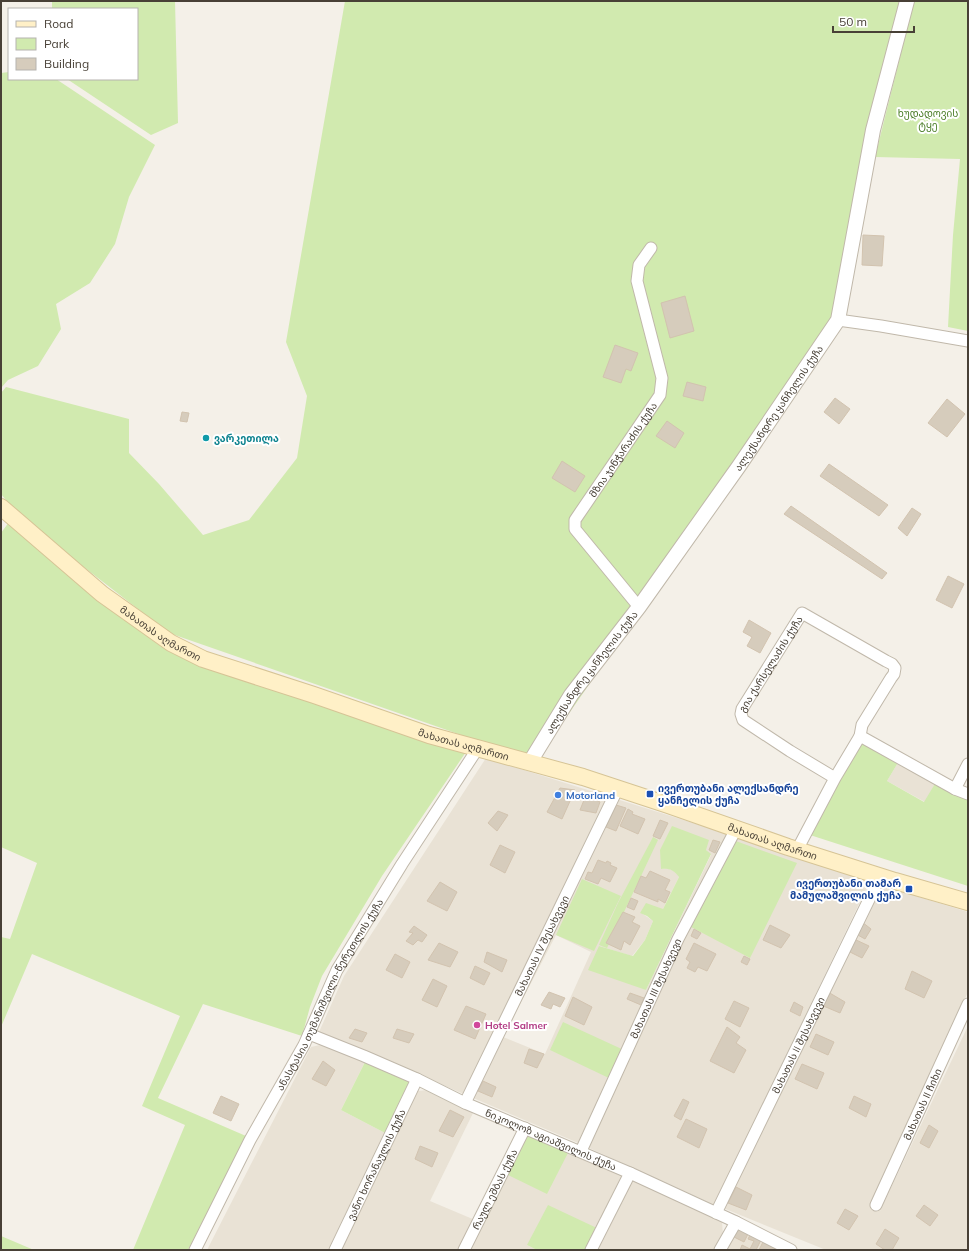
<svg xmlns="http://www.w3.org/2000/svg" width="969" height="1251" viewBox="0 0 969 1251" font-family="Mulish,'Noto Sans Georgian',sans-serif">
  <rect width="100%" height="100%" fill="#f4f0e8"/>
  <!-- residential -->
  <g fill="#e9e2d5" fill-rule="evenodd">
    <path d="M486,758L871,879L714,1205L576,1142L319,1032L344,976ZM706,850L711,855L646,990L599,946L632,956L645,940L653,921L640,912L663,909L679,877L676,872L667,868L661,869ZM556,935L591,952L545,1054L503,1037Z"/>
    <path d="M899,761L936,782L925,802L887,781Z"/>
    <path d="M881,884L883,886L968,912V992L870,1205L880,1211L968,1026V1250H826L723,1208Z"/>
    <path d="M320,1045L365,1062L341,1110L387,1134L331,1250H207L311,1047Z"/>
    <path d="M427,1090L473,1113L430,1201L475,1220L460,1250H341L418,1091Z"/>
    <path d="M570,1149L625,1175L599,1229L527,1245L537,1250H469L506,1174Z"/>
    <path d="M632,1178L722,1221L723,1236L715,1250H596Z"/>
    <path d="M736,1225L787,1250H723Z"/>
  </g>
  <!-- green -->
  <g fill="#d1eaaf">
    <path d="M52,1H175L178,123L151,135L67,79H137V9H52Z"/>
    <path d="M345,1H902L835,330L536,761L169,633L23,520L1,494V393L6,387L129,419V453L159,484L203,535L249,520L297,458L307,396L286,342Z"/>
    <path d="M914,1H968V331L948,327L953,235L960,159L875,157Z"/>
    <path d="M9,72V79H56L155,145L129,197L115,244L90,283L56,304L61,329L38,366L8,380L1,388V73Z"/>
    <path d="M9,522L105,606L166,650L193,663L468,749L382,876L322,976L310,1007L302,1036L203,1004L158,1098L246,1136L188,1250H133L185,1125L142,1106L180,1016L32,954L1,1027V937L10,939L37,863L1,847V533Z"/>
    <path d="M860,743L899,761L887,781L924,802L936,782L968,800V886L810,835Z"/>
    <path d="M672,826L709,840L706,850L711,854L646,990L588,970L599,946L633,956L645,940L653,921L647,916L640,913L646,903L663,909L679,877C674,870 669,868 661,869L660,850Z"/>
    <path d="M653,837L658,840L607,948L599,945L618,903Z"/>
    <path d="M733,840L797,863L750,958L691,927Z"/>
    <path d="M582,879L621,896L594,951L556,935Z"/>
    <path d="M563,1022L626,1051L613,1080L550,1050Z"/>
    <path d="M365,1062L411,1083L387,1134L341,1110Z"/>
    <path d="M527,1131L570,1149L547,1194L506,1174Z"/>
    <path d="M548,1205L599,1229L588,1250H537L527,1245Z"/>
    <path d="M1,1236L34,1250H1Z"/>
  </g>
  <!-- building -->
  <g fill="#d6ccbc" stroke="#d2c3af">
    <path d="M863,235L884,236L882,266L862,265Z"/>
    <path d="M685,296L694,331L670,338L661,303Z"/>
    <path d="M615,345L638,353L631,371L626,369L621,383L603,377Z"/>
    <path d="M687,382L706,387L703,401L683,396Z"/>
    <path d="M835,398L850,409L839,424L824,412Z"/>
    <path d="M947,399L965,414L947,437L928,423Z"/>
    <path d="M182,412L189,413L187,422L180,421Z"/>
    <path d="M667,421L684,433L675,448L656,436Z"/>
    <path d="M562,461L585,476L575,492L552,478Z"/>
    <path d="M829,464L888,505L879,516L820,476Z"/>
    <path d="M791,506L887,573L882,579L784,514Z"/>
    <path d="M912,508L921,514L907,536L898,528Z"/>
    <path d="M948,576L964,584L952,608L936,600Z"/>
    <path d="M749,620L771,633L760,653L747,646L752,637L743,632Z"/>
    <path d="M560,788L575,790L562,819L547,812Z"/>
    <path d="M586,795L600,802L596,813L580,810Z"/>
    <path d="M616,805L626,808L616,831L606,827Z"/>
    <path d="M628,809L633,812L632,814L645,819L638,834L620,826Z"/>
    <path d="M498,811L508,815L497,831L488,823Z"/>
    <path d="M660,820L668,823L660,839L653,836Z"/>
    <path d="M713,840L720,842L715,853L709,850Z"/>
    <path d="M500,845L515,852L505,873L490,865Z"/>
    <path d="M598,860L606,863L607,861L611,863L610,865L617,868L610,882L601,878L598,884L585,879L588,872L592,873Z"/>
    <path d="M650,871L670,880L665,890L670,892L665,903L658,899V902L634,892L641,876L646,878Z"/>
    <path d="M440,882L457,892L447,911L427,901Z"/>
    <path d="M631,898L638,901L634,910L627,907Z"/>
    <path d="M623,912L635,917L632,922L640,926L630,945L624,941L621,950L606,943Z"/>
    <path d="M862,922L871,929L865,939L856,934Z"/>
    <path d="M770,925L790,935L781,948L763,940Z"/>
    <path d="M414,926L427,935L422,942L418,940L413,945L406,941L413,933L409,932Z"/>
    <path d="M694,929L701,933L697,939L691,936Z"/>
    <path d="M854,939L869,946L862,958L848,951Z"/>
    <path d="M439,943L458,952L450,967L428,960Z"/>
    <path d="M694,943L716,954L707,971L698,967L695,972L687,968L690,962L686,959Z"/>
    <path d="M487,952L507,960L502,972L484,962Z"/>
    <path d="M395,954L410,962L402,978L386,970Z"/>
    <path d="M744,956L750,959L747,965L741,962Z"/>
    <path d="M475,966L490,973L484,985L470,978Z"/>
    <path d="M912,971L932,981L924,998L905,989Z"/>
    <path d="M433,979L447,986L437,1007L422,1000Z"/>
    <path d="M549,992L565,998L560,1007L553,1004L551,1009L541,1005Z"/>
    <path d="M828,992L845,1002L840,1013L821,1005Z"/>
    <path d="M630,993L644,998L641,1005L627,999Z"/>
    <path d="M573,997L592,1007L584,1025L565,1016Z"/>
    <path d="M734,1001L749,1008L740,1027L725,1019Z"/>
    <path d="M794,1002L803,1007L800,1016L790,1011Z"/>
    <path d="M466,1006L486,1014L475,1039L454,1030Z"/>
    <path d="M727,1027L740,1037L736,1043L746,1050L734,1073L710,1061Z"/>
    <path d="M355,1029L367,1033L362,1042L349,1038Z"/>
    <path d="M397,1029L414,1034L409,1043L393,1038Z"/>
    <path d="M816,1034L834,1042L828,1055L810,1047Z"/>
    <path d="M529,1049L544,1054L537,1068L524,1063Z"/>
    <path d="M323,1061L335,1070L326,1086L312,1079Z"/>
    <path d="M802,1064L824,1073L817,1089L795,1079Z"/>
    <path d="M483,1081L496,1087L492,1097L478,1091Z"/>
    <path d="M221,1096L239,1104L231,1121L213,1113Z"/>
    <path d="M854,1096L871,1104L866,1117L849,1108Z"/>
    <path d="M683,1099L689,1102L681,1120L674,1116Z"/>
    <path d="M450,1110L464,1117L453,1137L439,1131Z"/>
    <path d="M686,1119L707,1129L699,1148L677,1137Z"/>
    <path d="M929,1125L938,1131L929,1148L920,1143Z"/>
    <path d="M420,1146L438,1153L432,1167L415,1159Z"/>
    <path d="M736,1187L752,1195L746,1210L728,1203Z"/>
    <path d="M924,1205L938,1215L930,1226L916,1216Z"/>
    <path d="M845,1209L858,1216L849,1230L837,1223Z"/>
    <path d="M734,1227L748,1234L744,1242L730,1235Z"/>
    <path d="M885,1229L899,1238L892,1250H885L876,1244Z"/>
    <path d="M751,1233L762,1238L756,1250H740L742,1245L750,1249L754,1241L748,1239Z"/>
    <path d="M765,1238L779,1250H759Z"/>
  </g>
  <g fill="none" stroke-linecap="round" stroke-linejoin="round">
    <defs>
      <g id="minor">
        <path d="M838,320L881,326L968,341"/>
        <path id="s1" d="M639,607L575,529V520L660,395L662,378L637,281L639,265L651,248"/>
        <path d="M860,736L955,789L968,794"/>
        <path d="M955,789L968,764"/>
        <path id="s2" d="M797,850L835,778L790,751L743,720L741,714L742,709L802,613L886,661L892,664L895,668L894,674L891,678L862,725L860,736L835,778"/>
        <path id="s3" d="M309,1034L364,1056L417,1079L465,1103L630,1173L736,1222L791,1250"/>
        <path id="s4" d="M465,1103L618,788"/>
        <path id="s5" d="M581,1151L678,939L736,829"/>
        <path id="s6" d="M876,1205L968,1004"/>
        <path id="s7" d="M716,1213L880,877"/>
        <path id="s8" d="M195,1250L250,1140L304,1045L337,970L402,864L478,748"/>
        <path id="s9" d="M335,1250L417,1079"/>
        <path id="s10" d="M464,1250L525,1128"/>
        <path d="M591,1250L630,1173"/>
        <path d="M720,1250L736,1222"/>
      </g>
      <g id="tertiary">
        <path id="s11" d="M530,762L571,695L639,607L739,466L838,320L873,130L907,1"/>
      </g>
      <g id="secondary">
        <path id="s12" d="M1,507L102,594L171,643L203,659L314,695L429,735L583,777L668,805L788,847L895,881L968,902"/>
      </g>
    </defs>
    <!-- minor casing -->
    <use href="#minor" stroke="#c0b8aa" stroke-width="13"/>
    <!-- tertiary casing -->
    <use href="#tertiary" stroke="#c0b8aa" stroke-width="16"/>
    <!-- secondary casing -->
    <use href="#secondary" stroke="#d6c496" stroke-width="18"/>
    <!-- minor -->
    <use href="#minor" stroke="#fff" stroke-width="11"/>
    <!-- tertiary -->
    <use href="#tertiary" stroke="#fff" stroke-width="14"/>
    <!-- secondary -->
    <use href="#secondary" stroke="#fff0c7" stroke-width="16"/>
  </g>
  <!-- markers -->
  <circle fill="#0f9aa8" stroke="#fff" stroke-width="1.5" cx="206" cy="438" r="4"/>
  <g fill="#1a4fb4" stroke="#fff" stroke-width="1.5">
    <rect x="646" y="790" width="8" height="8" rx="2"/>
    <rect x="905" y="885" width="8" height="8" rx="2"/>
  </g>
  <circle fill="#3f7fe0" stroke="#fff" stroke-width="1.5" cx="558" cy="795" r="4"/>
  <circle fill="#d1479c" stroke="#fff" stroke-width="1.5" cx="477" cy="1025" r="4"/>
  <g text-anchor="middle" stroke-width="4" stroke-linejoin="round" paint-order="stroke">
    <!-- park labels -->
    <g font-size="10" fill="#497c26" stroke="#fff">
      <text x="928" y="117">ხუდადოვის<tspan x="928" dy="12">ტყე</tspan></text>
    </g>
    <!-- street labels -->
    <g font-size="10" fill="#484036" stroke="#fff">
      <text dy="4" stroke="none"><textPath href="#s11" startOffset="433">ალექსანდრე ყანჩელის ქუჩა</textPath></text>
      <text dy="4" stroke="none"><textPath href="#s1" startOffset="195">მზია ჯინჭარაძის ქუჩა</textPath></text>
      <text dy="4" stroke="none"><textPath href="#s12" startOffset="204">მახათას აღმართი</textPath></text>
      <text dy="4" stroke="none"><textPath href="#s2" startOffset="255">გია ქარსელაძის ქუჩა</textPath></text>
      <text dy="4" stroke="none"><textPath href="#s11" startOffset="109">ალექსანდრე ყანჩელის ქუჩა</textPath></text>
      <text dy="4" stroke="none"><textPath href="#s12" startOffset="528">მახათას აღმართი</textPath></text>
      <text dy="4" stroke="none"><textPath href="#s12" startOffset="852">მახათას აღმართი</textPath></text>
      <text dy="4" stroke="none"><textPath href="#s4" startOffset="175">მახათას IV შესახვევი</textPath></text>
      <text dy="4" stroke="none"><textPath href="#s5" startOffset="179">მახათას III შესახვევი</textPath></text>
      <text dy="4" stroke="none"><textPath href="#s8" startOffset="289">ანასტასია თუმანიშვილი-წერეთლის ქუჩა</textPath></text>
      <text dy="4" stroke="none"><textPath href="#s7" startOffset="187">მახათას II შესახვევი</textPath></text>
      <text dy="4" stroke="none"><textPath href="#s6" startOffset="111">მახათას II ჩიხი</textPath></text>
      <text dy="4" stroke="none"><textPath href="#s3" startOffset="264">ნიკოლოზ აგიაშვილის ქუჩა</textPath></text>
      <text dy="4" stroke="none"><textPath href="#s9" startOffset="95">ვანო ხორანაულის ქუჩა</textPath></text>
      <text dy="4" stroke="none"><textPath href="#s10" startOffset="68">რაულ ეშბას ქუჩა</textPath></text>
    </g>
    <!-- culture labels -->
    <g font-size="10" font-weight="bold" fill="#0d838f" stroke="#fff" text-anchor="start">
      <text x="214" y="442">ვარკეთილა</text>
    </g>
    <!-- transit labels -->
    <g font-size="10" font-weight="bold" fill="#164399" stroke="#fff" text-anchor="start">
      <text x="658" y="792">ივერთუბანი ალექსანდრე<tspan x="658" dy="12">ყანჩელის ქუჩა</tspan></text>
      <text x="901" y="887" text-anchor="end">ივერთუბანი თამარ<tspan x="901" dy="12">მამულაშვილის ქუჩა</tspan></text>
    </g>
    <!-- shop labels -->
    <g font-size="10" font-weight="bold" fill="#366cbe" stroke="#fff" text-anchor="start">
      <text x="566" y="799">Motorland</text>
    </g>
    <!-- hotel labels -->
    <g font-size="10" font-weight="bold" fill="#b23c85" stroke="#fff" text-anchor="start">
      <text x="485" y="1029">Hotel Salmer</text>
    </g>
  </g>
  <!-- border -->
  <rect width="969" height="1251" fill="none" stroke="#484036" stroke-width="4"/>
  <!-- legend -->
  <rect x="8" y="8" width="130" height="72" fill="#ffffff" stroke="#b6b3af"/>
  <rect x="16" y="21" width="20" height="6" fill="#fff0c7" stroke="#b6b3af"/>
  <text x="44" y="28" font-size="12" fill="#484036">Road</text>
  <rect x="16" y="38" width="20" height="12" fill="#d1eaaf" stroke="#b6b3af"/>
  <text x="44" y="48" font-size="12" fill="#484036">Park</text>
  <rect x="16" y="58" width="20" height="12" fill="#d6ccbc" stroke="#b6b3af"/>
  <text x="44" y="68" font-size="12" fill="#484036">Building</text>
  <!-- scale -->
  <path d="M833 26v6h81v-6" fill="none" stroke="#484036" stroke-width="2"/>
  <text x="839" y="26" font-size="12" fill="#484036" stroke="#ffffff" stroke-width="3" paint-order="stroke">50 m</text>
</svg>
